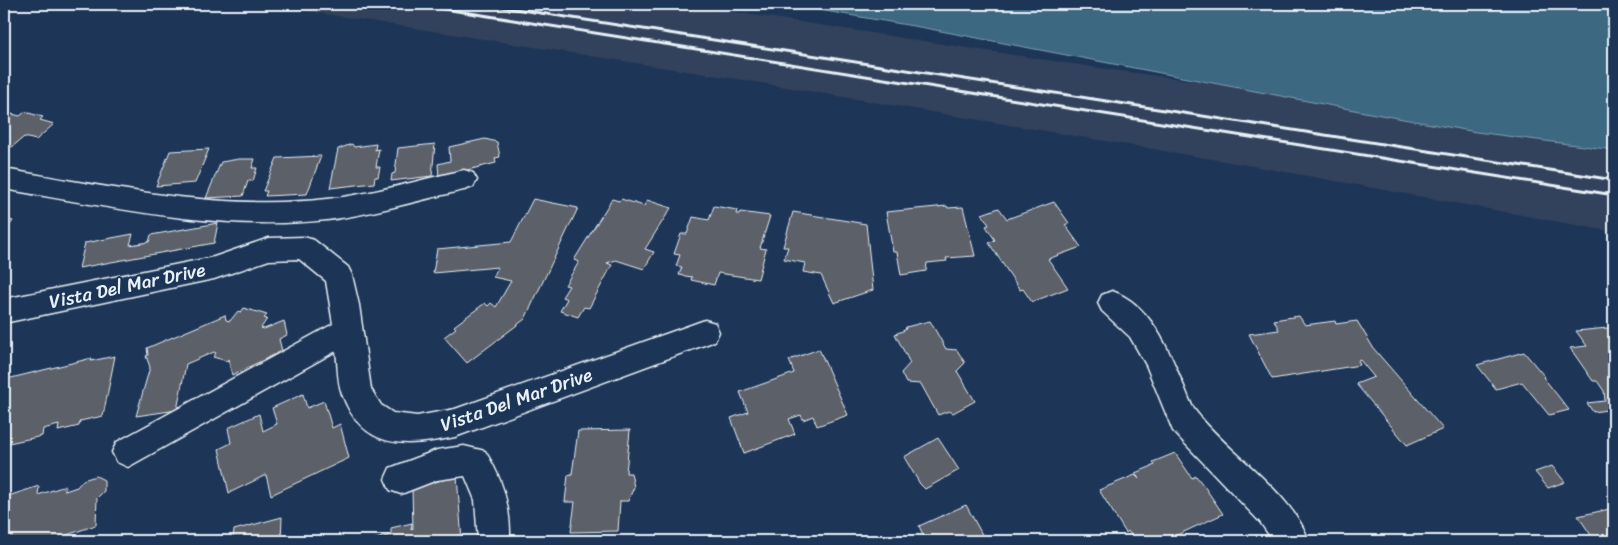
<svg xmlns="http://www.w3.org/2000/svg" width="1618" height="545" viewBox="0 0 1618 545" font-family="Sriracha,sans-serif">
  <rect width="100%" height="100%" fill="#1d3557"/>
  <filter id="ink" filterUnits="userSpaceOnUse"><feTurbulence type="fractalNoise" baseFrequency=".02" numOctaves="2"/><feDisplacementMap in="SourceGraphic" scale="10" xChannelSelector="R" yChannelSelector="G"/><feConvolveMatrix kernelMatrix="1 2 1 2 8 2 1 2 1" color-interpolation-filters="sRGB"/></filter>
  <g filter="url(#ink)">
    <!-- built -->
    <path fill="#30425c" d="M262,4H682L1099,68L1614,138V232L1253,166L743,80Z"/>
    <!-- water -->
    <path fill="#3c6882" stroke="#819fb1" d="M784,4H1614V150L1476,132L1375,114L925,28Z"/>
    <!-- building -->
    <g fill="#5c6067" stroke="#e8f1f8">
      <path d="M4,112L20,116L25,112L43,117L40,120L54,124L36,140L24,137L12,147L4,145Z"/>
      <path d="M485,139L497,142L500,157L495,158L496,163L439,177L438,164L450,161L449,147Z"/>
      <path d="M352,144L354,147L376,144L375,150L379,149L376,167H380L378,177H375L374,183L330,188L338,149Z"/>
      <path d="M435,144L432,176L391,181L392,174L395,173L398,148Z"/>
      <path d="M209,149L195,183L156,186L170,151Z"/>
      <path d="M321,156L307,194L265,196L267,191H263L277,158Z"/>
      <path d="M239,159H255L252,168H257L253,181H248L243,196L206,198L221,162Z"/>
      <path d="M533,199L578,208L525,319L467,363L444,337L456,328L454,326L485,303L488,306L491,303L496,307L511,281L493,277L498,267L433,273L437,249L511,242Z"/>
      <path d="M612,199L619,201L621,199L644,206L647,200L671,208L645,249L654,252L644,269L616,260L607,263L612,265L589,308L584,307L578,317L560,311L567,299L562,297L569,286L565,285L579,262L574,260Z"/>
      <path d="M1054,202L1069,223L1065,225L1081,247L1048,259L1068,288L1032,302L1023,289L1020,290L989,243L995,240L986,226L989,225L982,214L999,208L1007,219Z"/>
      <path d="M714,206L737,210L736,214H739L740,212L770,216L760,248L766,249L758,279L718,273L714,285L691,280L692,277L679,275L682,267L676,266L680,255L674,254L681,234H687L693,217L709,220Z"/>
      <path d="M947,206L948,208L963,207L975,256L946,258L947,261L927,263L926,271L901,275L897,252H893L886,212Z"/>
      <path d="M793,212L866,224L873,290L834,303L821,275L803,272L805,263L784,259L788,247H783Z"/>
      <path d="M4,218L13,221L4,233Z"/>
      <path d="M218,223L214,243L79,268L85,243L133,234L130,245L149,242L151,235Z"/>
      <path d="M244,308L267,315L264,318L267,319L261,328L264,329L284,321L287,335L279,339L282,351L232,375L228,359L227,361L213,357L216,353L214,352L186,364L177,410L136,416L150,367L146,356L148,355L147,348L225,315L226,320L230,321L238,311L241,312Z"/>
      <path d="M1299,316L1305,325L1335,321L1336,324L1357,321L1374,349L1443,429L1407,445L1356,384L1374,377L1360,360L1358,361L1360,365L1272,379L1249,334L1279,330L1274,320Z"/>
      <path d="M930,321L946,349L957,350L965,363L957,371L975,401L953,413L949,411L938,415L921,384L906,383L901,373L910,363L895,334L905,330L906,327Z"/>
      <path d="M1608,328L1614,336V436L1607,410L1593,412L1587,403L1605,401L1604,391L1597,381H1593L1570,348L1587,346L1576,331Z"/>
      <path d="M819,349L848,415L817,426L813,416L803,420L801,415L789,419L795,434L744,453L731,418L748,412L740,392L794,373L789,360Z"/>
      <path d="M1524,352L1545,377H1543L1569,410L1549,415L1522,382L1496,389L1477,365Z"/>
      <path d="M115,356L103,416L80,421L79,426L58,431L59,425L43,429L42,436L4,444V389L7,379L92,358L91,361Z"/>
      <path d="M303,394L307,408L324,401L332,428L340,424L349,458L271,495L266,475L229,493L219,449L231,443L228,428L259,414L263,431L277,424L272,408Z"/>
      <path d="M630,430L626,473H631L634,487L628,501H620L618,531L571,532L575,502H565L568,475L572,474L578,431Z"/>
      <path d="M938,438L959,470L925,489L920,484L904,457Z"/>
      <path d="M1175,453L1192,478L1196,476L1204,486L1223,514L1164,541H1135L1128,531L1126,533L1099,490L1135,475L1139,479L1135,473L1155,465L1153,462Z"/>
      <path d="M1552,466L1565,482L1548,488L1535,472Z"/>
      <path d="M96,476L104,480V491L97,498L96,525L64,536L63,539L57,541H4L5,497L39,486L38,495L65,486V491L77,487L83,480Z"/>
      <path d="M457,476L462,541H368L391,535V528L412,523L411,530L413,529L412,488Z"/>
      <path d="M966,505L985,540L988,538L990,541H926L919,526Z"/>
      <path d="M1614,508V541H1595L1578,516Z"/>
      <path d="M282,517L281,541H223L233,538L234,530Z"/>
    </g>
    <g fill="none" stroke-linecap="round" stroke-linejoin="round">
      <defs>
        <g id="minor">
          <path d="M4,169C110,187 219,211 327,199C373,194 419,180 464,170L473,173L477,180L473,187L464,190C419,200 374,214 327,220C220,232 109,207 4,189Z"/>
          <path d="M304,237L314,240L348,267L352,275L359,305L371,389L381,405L393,413L417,416L455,409L705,320L715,323L719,332L715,341L455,437C405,447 363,451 342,394C337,381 338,365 336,351L128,467L117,462L112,452L117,442L333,324L326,281L299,259L269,260L214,279L4,323V299L214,257L269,238Z"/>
          <path d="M1112,291C1150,304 1168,348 1182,382C1187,392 1190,405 1197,413C1230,455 1291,491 1309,541H1273L1260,522L1173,431L1146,365L1130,337L1102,311L1098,303L1102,295Z"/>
          <path d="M464,446L485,451C503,479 511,508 510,541H478L475,500L465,476L437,480L401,494L390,490L385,479L390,468L437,450Z"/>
        </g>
      </defs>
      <!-- minor casing -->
      <use href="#minor" stroke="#e8f1f8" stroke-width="3"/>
      <!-- minor -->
      <use href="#minor" fill="#1d3557" fill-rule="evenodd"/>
      <!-- rail -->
      <g stroke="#e8f1f8" stroke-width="3">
        <path d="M413,4L1614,195"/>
        <path d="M483,4L1614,180"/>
      </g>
    </g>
  </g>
  <g text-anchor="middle" stroke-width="4" stroke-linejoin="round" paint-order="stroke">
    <!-- street labels -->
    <g font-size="19" fill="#e8f1f8" stroke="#1d3557">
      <text transform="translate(127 285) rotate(-12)" y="7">Vista Del Mar Drive</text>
      <text transform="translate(516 399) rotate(-19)" y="7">Vista Del Mar Drive</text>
    </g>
  </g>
  <!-- margin -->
  <rect width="1618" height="545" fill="none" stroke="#1d3557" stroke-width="20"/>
  <rect x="10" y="10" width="1598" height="525" fill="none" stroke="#e8f1f8" stroke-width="2" filter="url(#ink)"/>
</svg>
